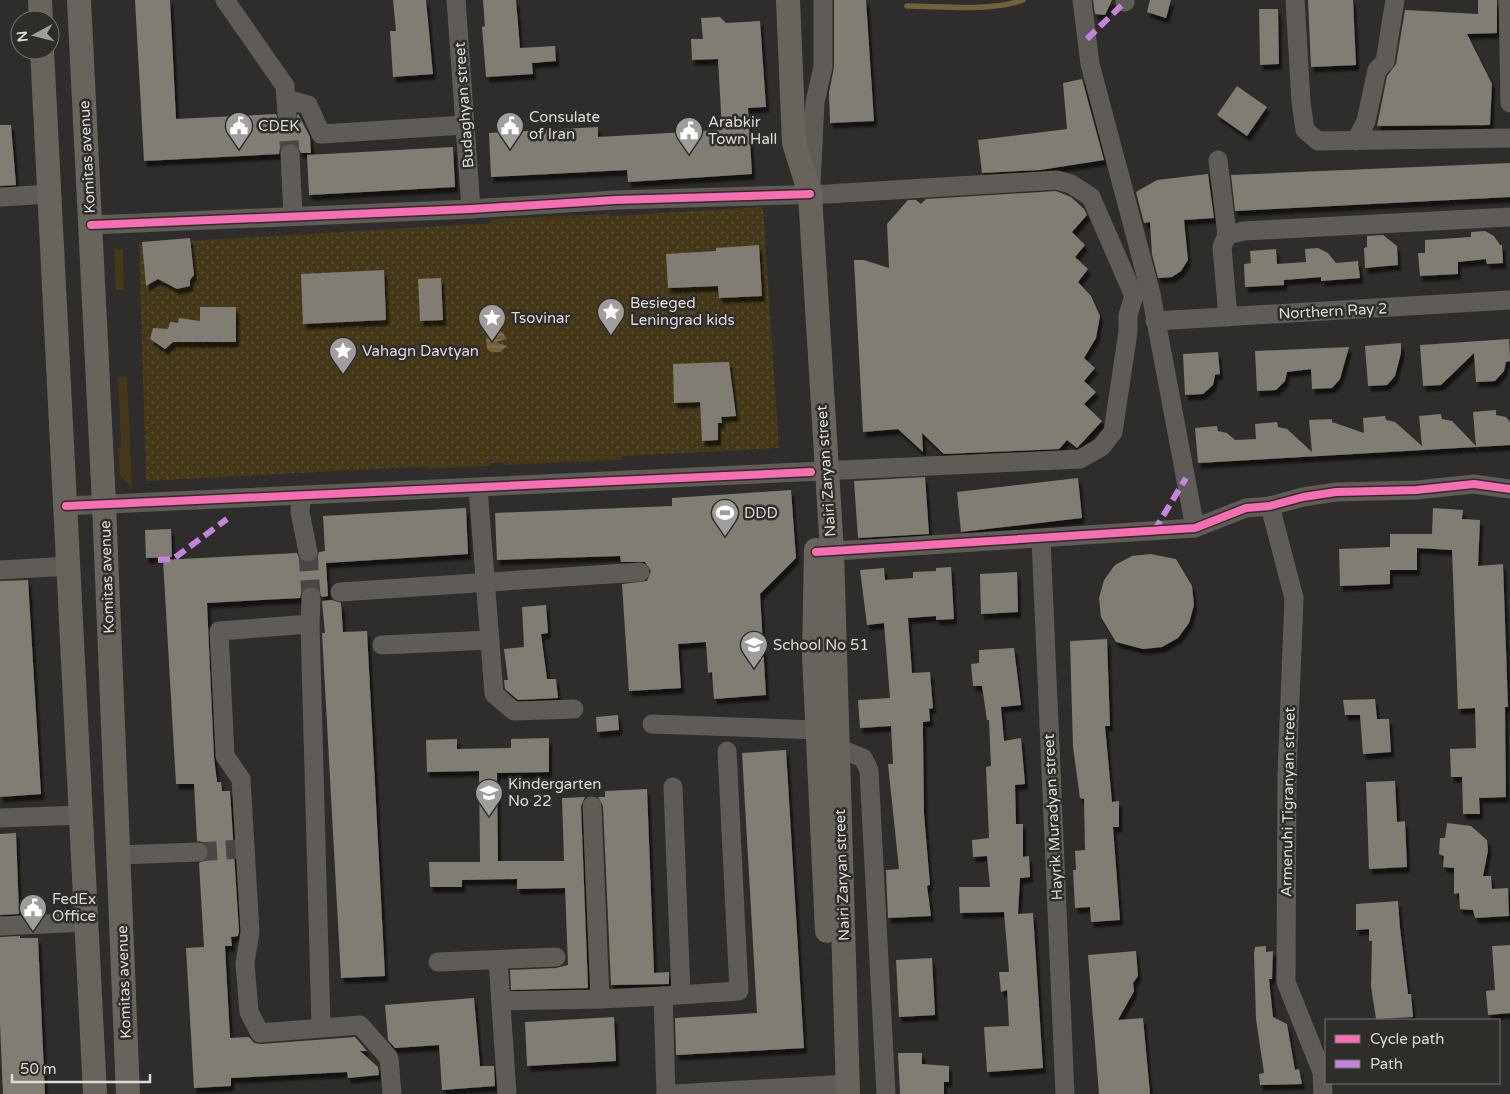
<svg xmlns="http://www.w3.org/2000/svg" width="1510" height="1094" viewBox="0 0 1510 1094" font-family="'Varela Round',sans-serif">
  <defs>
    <pattern id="park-dots" width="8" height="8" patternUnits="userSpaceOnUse" patternTransform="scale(1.25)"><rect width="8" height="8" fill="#443819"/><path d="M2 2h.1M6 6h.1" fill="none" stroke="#5e543a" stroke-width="1.8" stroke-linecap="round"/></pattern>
    <pattern id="water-rules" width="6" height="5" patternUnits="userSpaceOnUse" patternTransform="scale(1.25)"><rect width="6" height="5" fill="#72623c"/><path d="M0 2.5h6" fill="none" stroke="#867858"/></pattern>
    <filter id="shadow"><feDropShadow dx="3" dy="5.5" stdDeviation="1" flood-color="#0009"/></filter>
  </defs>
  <rect width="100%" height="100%" fill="#2e2d2b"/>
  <!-- grass -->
  <g fill="#443819">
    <path d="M610,214L611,230L490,231L491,219Z"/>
    <path d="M114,248L123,249L124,290H116Z"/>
    <path d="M127,376L132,487L120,475L118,449L121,446L118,377Z"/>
    <path d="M621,446L622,460L503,465L502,451Z"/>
    <path d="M490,449V466L426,469V452Z"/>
  </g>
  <!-- park -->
  <path fill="url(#park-dots)" d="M763,207L779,448L146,481L139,244Z"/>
  <!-- water -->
  <path fill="url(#water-rules)" d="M492,331L502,332L507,339L496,342L507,346L500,352H491L487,349L486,338Z"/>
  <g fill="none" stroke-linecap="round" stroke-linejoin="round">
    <!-- stream -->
    <path stroke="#72623c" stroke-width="5.5" d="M907,6C942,6 990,12 1023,0"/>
  </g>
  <!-- building -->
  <g fill="#817d73" filter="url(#shadow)">
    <path d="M135,0H170L176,119L276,114L278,120L287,124L294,122L298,114L310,137L311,153H301L296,144L289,143L280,148L279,154L144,161Z"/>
    <path d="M393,0H426L433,74L393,77L390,31H396Z"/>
    <path d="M483,0H516L520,48L555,46L556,61L532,63L533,74L486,77L482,27L485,26Z"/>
    <path d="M834,0H866L874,121L830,123L829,93L834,67Z"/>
    <path d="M1093,0H1112L1105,15L1095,14Z"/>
    <path d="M1150,0H1171L1166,18L1147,12Z"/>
    <path d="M1308,0H1353L1356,65L1311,67Z"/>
    <path d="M1478,0H1497V33L1467,34L1492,84L1490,125L1377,126L1387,76L1396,64L1405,10L1478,14Z"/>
    <path d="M1259,9H1278L1279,64L1260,65Z"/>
    <path d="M720,17L726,23L760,21L766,107L748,108L752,174L628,182L627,170L491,177L489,133L598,127V137L722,130L718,59L692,60L691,39H703L701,18Z"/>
    <path d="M1082,79L1104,160L1040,170L982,173L978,140L1067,129L1063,83Z"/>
    <path d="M1237,86L1267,107L1247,136L1217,115Z"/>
    <path d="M0,125H11L16,185L0,186Z"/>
    <path d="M453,147L455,187L309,195L307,155Z"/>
    <path d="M1510,163V197L1235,211L1231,175Z"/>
    <path d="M1208,174L1214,218L1184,220L1188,260L1181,271L1172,277L1158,278L1152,254L1150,222L1144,223L1136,192L1157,180Z"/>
    <path d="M1056,191L1071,197L1084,209L1087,215L1072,232L1085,245L1075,257L1088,269L1078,282L1091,296L1100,316L1096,338L1084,358L1095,368L1084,381L1096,392L1084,404L1102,421L1077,448L1067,440L1059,449L944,454L922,433L923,452L898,429L863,432L854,260H864L889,268L887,224L908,200H916L921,204L926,199Z"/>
    <path d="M1485,231L1494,236L1500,245H1502L1503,263L1487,264L1486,259L1458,262V274L1420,276L1418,253H1425V240L1471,237V232Z"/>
    <path d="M1383,235L1397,246L1398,265L1365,268L1364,248L1367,247V236Z"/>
    <path d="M190,238L194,275L190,280V286L177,289L158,279L146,286L142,242Z"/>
    <path d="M759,245L762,296L719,298L718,286L668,288L666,254L716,251V248Z"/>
    <path d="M1318,248L1328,253L1336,263L1358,261L1360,278L1321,281V277L1284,280V285L1245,287L1244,264L1251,263L1250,251L1276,249L1277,264L1306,262L1305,249Z"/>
    <path d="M384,270L386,320L303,324L301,274Z"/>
    <path d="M441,278L443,320L420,321L418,279Z"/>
    <path d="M200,307H236V342H173L165,349L150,339L153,328L168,329L170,322L178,323L179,318L200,321Z"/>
    <path d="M1509,339L1510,361L1506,362L1504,371L1495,381L1476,382L1474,353L1441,385L1423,386L1420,345Z"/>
    <path d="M1401,343V353L1395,376L1387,385L1368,386L1365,346Z"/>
    <path d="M1349,347L1340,379L1332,388L1312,389L1311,369L1287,372L1285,381L1276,390L1257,391L1255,351Z"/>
    <path d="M1218,352L1220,374L1215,375L1213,385L1203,394L1185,395L1183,354Z"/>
    <path d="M729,362L736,416L721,417L722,423H718V440L702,441L700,402L674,403L673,364Z"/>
    <path d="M1496,410V415L1506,417L1510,422V445L1198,463L1195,428L1217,426L1218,431L1227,433L1235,440L1256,439L1255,424L1277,422L1278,427L1287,429L1312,452L1309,420L1332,419V422L1364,433L1363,418L1385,416L1386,420L1395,422L1422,446L1419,416L1441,414L1442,419L1452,421L1476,446L1473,412Z"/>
    <path d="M925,477L929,534L858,538L854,481Z"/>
    <path d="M1078,478L1082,518L961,532L957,492Z"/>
    <path d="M791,490L796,558L760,594L766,695L714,699L712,672L708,673L706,642L678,644L681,688L629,691L622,584L647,581L651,571L645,562H621L620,556L497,560L495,513L672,506V498Z"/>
    <path d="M466,508L468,554L326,563L328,596L322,597L317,588L311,586L302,591L300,598L207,603L214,757L217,782H221L222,791H230L239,931L238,936L231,937L232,946H225L230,1038L249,1037L254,1043L261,1044L355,1037L367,1051H360L378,1067L379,1075L348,1078L347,1072L231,1078V1086L194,1088L186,948L204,947L199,863L208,858L209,851L204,842L197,841L194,784H176L163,560L297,553L300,560L310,563L316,560L319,552L325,551L323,516Z"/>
    <path d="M1433,508L1463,510L1462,519L1480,520L1478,566L1503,564L1508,707H1505L1506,797L1479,798L1480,814H1463L1462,777H1451L1450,749L1476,748L1475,708L1458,709L1452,550L1417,548V570H1390V584L1340,586L1339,549L1390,547V534H1432Z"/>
    <path d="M171,529L172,557L146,558L145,530Z"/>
    <path d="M1150,554L1176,559L1192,586L1194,605L1189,623L1178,638L1162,647L1143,649L1116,642L1101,617L1099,598L1104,580L1115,565L1132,556Z"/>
    <path d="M951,567L954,619L936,620V616L908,618L912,673L930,672L933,708L929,709L930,721L923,722V736L924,814L930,885L927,886L931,916L888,918L886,870L899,869L888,764H893L891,726L860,728L858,700L890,698L884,623L867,625L860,570L884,568L885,580L913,578V572L936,571V568Z"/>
    <path d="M1017,572L1018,612L981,614L980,574Z"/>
    <path d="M28,580L41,794L0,797V581Z"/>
    <path d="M332,600L341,603L343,632L367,631L385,976L341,978L322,633H325L322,601Z"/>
    <path d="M546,605L548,633L541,634L547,679H556L558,698L518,700L505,689L504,680H508L504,649L524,647L522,607Z"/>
    <path d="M1107,639L1110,726H1105L1112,802L1119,801V827H1113L1120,920L1091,922L1090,907L1075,908L1073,870H1076L1075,851L1085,850L1084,799L1080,798L1073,747L1070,641Z"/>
    <path d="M1014,648L1021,705L1001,707L1004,741L1021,738L1025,784L1015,785L1016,824H1023V857L1029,856L1030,877L1020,878L1018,914L1033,913L1043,1068L987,1072L984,1027L1009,1026L1007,990L1001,992L999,972H1009L1004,912L960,913L959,887H990L987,856L973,857L972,840L989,838L986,767L991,766L989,720H987L982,686H973L971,664L979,663V650Z"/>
    <path d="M1375,699L1377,719H1389L1391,752L1363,754L1360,715H1345L1343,700Z"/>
    <path d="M618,715L619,730L597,732L596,717Z"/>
    <path d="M549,738V772L497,773L498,861H564L562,798L585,797L581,806L588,988L511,990L510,970L556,968L568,965L565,888L517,889V879L462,880V887H430L429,862H480L479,771L427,772L426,740L457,739V749L511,748V739Z"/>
    <path d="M786,750L804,1048L676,1055L675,1018L757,1013L742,753Z"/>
    <path d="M1395,781L1397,822L1405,821L1407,867L1369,869L1366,782Z"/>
    <path d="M647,789L654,973L669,972V984L611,985L603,806L598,797H605V791Z"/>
    <path d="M1447,823L1471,826L1487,840L1488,850L1483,876H1491L1492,889L1508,888L1509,916L1475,918L1473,910L1460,909L1459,893L1454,894V868L1443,867L1444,856L1439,854L1440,838H1445Z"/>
    <path d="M16,833L19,914L0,915V834Z"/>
    <path d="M1398,901L1400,928L1408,994H1411L1413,1017L1376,1019L1371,986L1372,941H1369V929L1356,930V904Z"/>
    <path d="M20,936V938H38L45,1094H3L0,1024V937Z"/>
    <path d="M1510,945V1013L1488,1015L1486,991L1495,990L1492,946Z"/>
    <path d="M1266,946V952L1273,951L1272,979H1269L1273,1017L1287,1024L1295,1070L1299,1069L1302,1084L1260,1085L1259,1074L1264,1073L1256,1019L1254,953L1255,947Z"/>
    <path d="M1136,951L1138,976L1133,983L1134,991L1118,1020L1143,1018L1150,1094H1099L1088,955Z"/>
    <path d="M932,958L935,1015L899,1017L896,960Z"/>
    <path d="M474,998L480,1066H494L495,1086L442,1090L439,1045L395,1048L388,1040L385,1005Z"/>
    <path d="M614,1017L616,1061L527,1066L525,1022Z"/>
    <path d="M898,1053H922V1064L949,1066V1082H944V1094H900Z"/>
  </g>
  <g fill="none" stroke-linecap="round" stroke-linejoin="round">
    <!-- minor-tunnel -->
    <g stroke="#484745" stroke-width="19" stroke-dasharray="19 9" stroke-linecap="butt">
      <path d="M287,113L290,154"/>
      <path d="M308,552L311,597"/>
      <path d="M198,852L239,849"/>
    </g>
    <!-- minor -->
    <g stroke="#5f5c57" stroke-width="19">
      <path d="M225,0L285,86L287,113"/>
      <path d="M456,0L471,209"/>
      <path d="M1082,0L1090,64L1151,294L1195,528"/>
      <path d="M1295,0L1301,102L1305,130L1318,141L1510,138"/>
      <path d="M1508,0L1510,103"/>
      <path d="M1125,2V0"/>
      <path d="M286,99L308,105L321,134L465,125"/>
      <path d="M1356,141L1366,121L1377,70L1385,62L1395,0"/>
      <path d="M290,154L293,215"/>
      <path d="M1218,160L1227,235"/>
      <path d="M811,185L815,102L823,67V0"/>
      <path d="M0,197L50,194"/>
      <path d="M1228,317L1222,247L1227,235L1244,231L1510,217"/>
      <path d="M1155,321L1510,300"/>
      <path d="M478,488L494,694L514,711L574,709"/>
      <path d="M301,496L300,512L308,552"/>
      <path d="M66,506L1080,459L1101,447L1113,432L1128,332V315L1134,296L1091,197L1071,184L1057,180L828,194L615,200L471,209L91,225"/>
      <path d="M1270,506L1294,598L1287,775L1286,982L1322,1072L1323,1094"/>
      <path d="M1041,539L1065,1094"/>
      <path d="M820,552L1195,528L1246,508L1270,506L1303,497L1336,492L1416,490L1474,484L1510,489"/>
      <path d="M0,570L69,566"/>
      <path d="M340,592L640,572"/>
      <path d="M310,626L311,597"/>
      <path d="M382,645L490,640"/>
      <path d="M652,724L817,730"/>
      <path d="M838,748L863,758L869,770L886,1094"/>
      <path d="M673,787L681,994"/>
      <path d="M592,806L600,999L663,996"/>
      <path d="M0,818L82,815"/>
      <path d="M119,855L198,852"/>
      <path d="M0,926L87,922"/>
      <path d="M498,960L507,1094"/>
      <path d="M438,962L556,957"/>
      <path d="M501,1001L600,999"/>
      <path d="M321,1027L310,624L219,631L225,756L241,779L250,932L245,963L249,1012L260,1033L360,1025L389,1058L392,1094"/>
      <path d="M666,1094L663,996L739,991L727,751"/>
      <path d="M674,1094L847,1084"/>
    </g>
    <!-- major -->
    <g stroke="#68645c" stroke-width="24">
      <path d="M40,0L41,20"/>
      <path d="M79,0L104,504L128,1094"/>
      <path d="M788,0L794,143L810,194L832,552L848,1094"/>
      <path d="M42,50L95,1094"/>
      <path d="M816,550L814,655L827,931"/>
    </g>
    <!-- quiet -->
    <g stroke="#c483df" stroke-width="6" stroke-dasharray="12 6" stroke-linecap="butt">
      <path d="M1087,39L1125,2"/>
      <path d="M1154,531L1186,478"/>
      <path d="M158,560L173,559L227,519"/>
    </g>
    <defs>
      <g id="cycleway">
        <path d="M91,225L471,209L615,200L810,194"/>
        <path d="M66,506L811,472"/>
        <path d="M816,552L1195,528L1246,508L1270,506L1303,497L1336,492L1416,490L1474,484L1510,489"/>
      </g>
    </defs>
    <!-- cycleway casing -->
    <use href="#cycleway" stroke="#2f2d2a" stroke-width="11"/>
    <!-- cycleway -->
    <use href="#cycleway" stroke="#f96db3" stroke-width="8"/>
  </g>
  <!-- icons -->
  <defs>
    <symbol id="civic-pin" viewBox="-11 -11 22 30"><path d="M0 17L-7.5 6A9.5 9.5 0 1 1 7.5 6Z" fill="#9f9e9c" stroke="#2f2d2a"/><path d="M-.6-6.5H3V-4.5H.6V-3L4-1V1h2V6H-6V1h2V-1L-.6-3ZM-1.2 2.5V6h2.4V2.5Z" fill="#fff"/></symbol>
    <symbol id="sight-pin" viewBox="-11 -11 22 30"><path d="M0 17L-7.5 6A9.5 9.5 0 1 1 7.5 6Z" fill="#9f9e9c" stroke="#2f2d2a"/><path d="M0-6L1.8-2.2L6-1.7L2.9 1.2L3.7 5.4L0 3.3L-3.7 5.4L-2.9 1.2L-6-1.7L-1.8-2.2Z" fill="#fff"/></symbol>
    <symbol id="stadium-pin" viewBox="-11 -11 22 30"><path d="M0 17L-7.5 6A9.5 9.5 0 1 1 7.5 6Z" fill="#9f9e9c" stroke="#2f2d2a"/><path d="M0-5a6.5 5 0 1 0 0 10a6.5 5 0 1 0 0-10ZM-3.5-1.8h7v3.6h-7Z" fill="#fff"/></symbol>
    <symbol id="school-pin" viewBox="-11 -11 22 30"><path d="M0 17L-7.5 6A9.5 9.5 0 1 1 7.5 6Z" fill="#9f9e9c" stroke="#2f2d2a"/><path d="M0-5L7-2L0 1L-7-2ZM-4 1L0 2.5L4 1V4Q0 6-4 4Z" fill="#fff"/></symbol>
  </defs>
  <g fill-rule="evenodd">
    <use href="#civic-pin" x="223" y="110" width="32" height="43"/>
    <use href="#civic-pin" x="494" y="110" width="32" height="43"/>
    <use href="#civic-pin" x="673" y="115" width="32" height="43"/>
    <use href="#sight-pin" x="595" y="296" width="32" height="43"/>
    <use href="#sight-pin" x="476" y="302" width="32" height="43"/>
    <use href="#sight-pin" x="327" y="335" width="32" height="43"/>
    <use href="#stadium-pin" x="709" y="497" width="32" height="43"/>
    <use href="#school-pin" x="738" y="629" width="32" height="43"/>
    <use href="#school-pin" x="473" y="777" width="32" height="43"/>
    <use href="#civic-pin" x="17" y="892" width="32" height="43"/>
  </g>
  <g text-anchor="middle" stroke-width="5" stroke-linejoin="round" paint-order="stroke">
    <!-- street labels -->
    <g font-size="15" fill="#dcdbd9" stroke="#2f2d2a">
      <text transform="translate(464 105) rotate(-94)" y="5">Budaghyan street</text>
      <text transform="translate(87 157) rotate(-93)" y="5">Komitas avenue</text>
      <text transform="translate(1333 311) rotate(-3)" y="5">Northern Ray 2</text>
      <text transform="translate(826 471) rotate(-94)" y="5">Nairi Zaryan street</text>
      <text transform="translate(107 577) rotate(-92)" y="5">Komitas avenue</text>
      <text transform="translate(1288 802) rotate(-89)" y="5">Armenuhi Tigranyan street</text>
      <text transform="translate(1053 817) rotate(-93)" y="5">Hayrik Muradyan street</text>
      <text transform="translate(842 875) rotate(-92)" y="5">Nairi Zaryan street</text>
      <text transform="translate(124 982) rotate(-92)" y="5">Komitas avenue</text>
    </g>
    <!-- poi labels -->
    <g font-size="15" fill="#dcdbd9" stroke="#2f2d2a" text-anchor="start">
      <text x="529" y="122">Consulate<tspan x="529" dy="17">of Iran</tspan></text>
      <text x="708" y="127">Arabkir<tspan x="708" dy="17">Town Hall</tspan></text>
      <text x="258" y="131">CDEK</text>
      <text x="630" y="308">Besieged<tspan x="630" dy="17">Leningrad kids</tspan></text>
      <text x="511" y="323">Tsovinar</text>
      <text x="362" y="356">Vahagn Davtyan</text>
      <text x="744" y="518">DDD</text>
      <text x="773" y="650">School No 51</text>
      <text x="508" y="789">Kindergarten<tspan x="508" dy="17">No 22</tspan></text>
      <text x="52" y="904">FedEx<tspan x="52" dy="17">Office</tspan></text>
    </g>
  </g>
  <!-- legend -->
  <rect x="1325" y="1019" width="175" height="65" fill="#2f2d2a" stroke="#747370"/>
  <rect x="1335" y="1035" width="25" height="8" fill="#f96db3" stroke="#747370"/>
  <text x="1370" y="1044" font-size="15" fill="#dcdbd9">Cycle path</text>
  <rect x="1335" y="1060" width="25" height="8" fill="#c483df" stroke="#747370"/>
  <text x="1370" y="1069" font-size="15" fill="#dcdbd9">Path</text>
  <!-- north arrow -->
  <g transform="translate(35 35) rotate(263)"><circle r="24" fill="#2f2d2a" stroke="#747370"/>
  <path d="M0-4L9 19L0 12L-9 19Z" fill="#9f9e9c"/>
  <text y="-8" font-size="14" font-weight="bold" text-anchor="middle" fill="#dcdbd9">N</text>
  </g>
  <!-- scale -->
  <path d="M12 1074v8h138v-8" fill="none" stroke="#dcdbd9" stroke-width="2.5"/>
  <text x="20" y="1074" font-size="15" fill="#dcdbd9" stroke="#2f2d2a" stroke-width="4" paint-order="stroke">50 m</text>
</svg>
